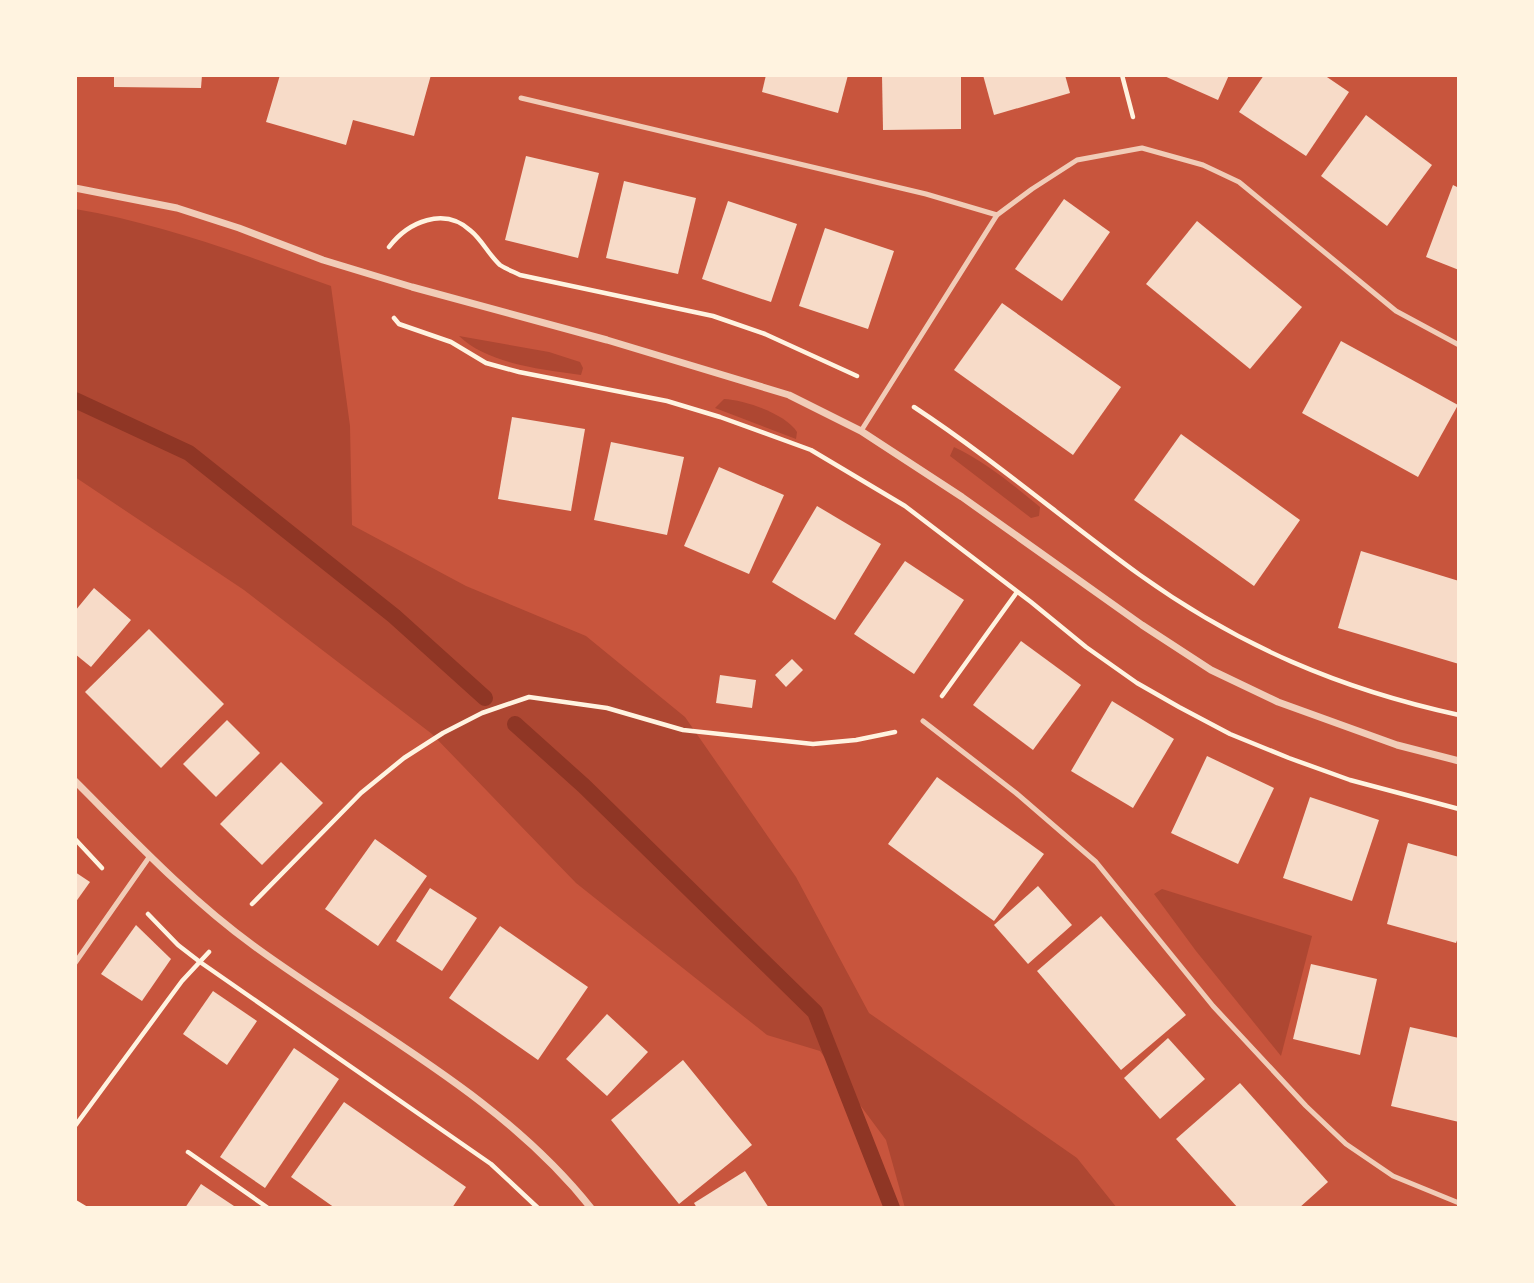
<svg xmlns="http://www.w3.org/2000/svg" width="1534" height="1283" viewBox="0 0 1534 1283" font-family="'Public Sans',sans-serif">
  <rect width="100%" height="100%" fill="#c8553d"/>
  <!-- green -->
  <g fill="#ae4732">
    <path d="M75,209C164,224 247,256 331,286L350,426L352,525L466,586L586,636L685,717L796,877L869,1013L1077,1158L1117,1208H905L886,1140L820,1051L767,1035L576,883L432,734L244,590L75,477Z"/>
    <path d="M459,336L549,352L580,362L583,368L581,375C541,369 488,364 459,336Z"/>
    <path d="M724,399C745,400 786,414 797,432L796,439L715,408Z"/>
    <path d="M954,447C986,462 1013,485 1040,507L1039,516L1031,518L950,456Z"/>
    <path d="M1162,889L1312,936L1281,1056L1196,951L1154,894Z"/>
  </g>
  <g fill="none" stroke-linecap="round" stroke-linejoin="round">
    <!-- stream -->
    <g stroke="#8f3625" stroke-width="16">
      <path d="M75,400L189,453L394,616L485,698"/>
      <path d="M515,724L584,786L815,1012L892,1208"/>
    </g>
  </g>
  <!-- building -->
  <g fill="#f7dbc8">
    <path d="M114,75H202L201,88L114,87Z"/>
    <path d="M280,75H431L414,136L353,120L346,145L266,122Z"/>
    <path d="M766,75H848L838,113L762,92Z"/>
    <path d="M882,75H961V129L883,130Z"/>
    <path d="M983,75H1065L1070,93L994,115Z"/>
    <path d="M1162,75H1229L1218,100Z"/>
    <path d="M1264,75H1324L1349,92L1306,156L1239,112Z"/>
    <path d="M1366,115L1432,165L1387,226L1321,176Z"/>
    <path d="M526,156L599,173L578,258L505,240Z"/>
    <path d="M624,181L696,198L678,274L606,258Z"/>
    <path d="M1453,185L1459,188V270L1426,257Z"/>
    <path d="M1064,199L1110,232L1062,301L1015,269Z"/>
    <path d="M728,201L797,224L771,302L702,279Z"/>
    <path d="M1197,221L1302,307L1250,369L1146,284Z"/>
    <path d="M825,228L894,251L868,329L799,306Z"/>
    <path d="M1002,303L1121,387L1073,455L954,370Z"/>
    <path d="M1341,341L1458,405L1418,477L1302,413Z"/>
    <path d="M512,417L585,429L571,511L498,499Z"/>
    <path d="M1181,434L1300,520L1254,586L1134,500Z"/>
    <path d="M611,442L684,457L667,535L594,520Z"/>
    <path d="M719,467L784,495L749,574L684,546Z"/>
    <path d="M817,506L881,544L835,620L772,582Z"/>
    <path d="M1361,551L1459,581V664L1338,628Z"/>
    <path d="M905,561L964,600L914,674L854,634Z"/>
    <path d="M94,588L131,620L91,667L75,654V611Z"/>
    <path d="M149,629L224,704L161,768L85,692Z"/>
    <path d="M1021,641L1081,685L1033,750L973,705Z"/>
    <path d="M792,659L803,670L786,687L775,675Z"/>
    <path d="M720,675L756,680L752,708L716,703Z"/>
    <path d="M1112,701L1174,739L1133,808L1071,771Z"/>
    <path d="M227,720L260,753L216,797L183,764Z"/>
    <path d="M1207,756L1274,788L1238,864L1171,833Z"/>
    <path d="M281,762L323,803L262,865L220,824Z"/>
    <path d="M937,777L1044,854L994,921L888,844Z"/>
    <path d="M1310,797L1379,820L1352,901L1283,878Z"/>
    <path d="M375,839L427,876L378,946L325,909Z"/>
    <path d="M1408,843L1459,857V935L1456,943L1387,924Z"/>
    <path d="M75,872L90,882L75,903Z"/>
    <path d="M1038,886L1072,925L1028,964L994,925Z"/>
    <path d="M430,888L477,918L442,971L396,941Z"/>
    <path d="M1101,916L1186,1015L1121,1070L1037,971Z"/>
    <path d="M136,925L171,959L142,1001L101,974Z"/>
    <path d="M500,926L588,987L538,1060L449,998Z"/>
    <path d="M1311,964L1377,979L1360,1055L1293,1039Z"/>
    <path d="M213,991L257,1021L227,1065L183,1034Z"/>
    <path d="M607,1014L648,1052L607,1096L566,1059Z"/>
    <path d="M1410,1027L1459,1038V1122L1391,1106Z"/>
    <path d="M1168,1038L1205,1079L1160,1119L1124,1078Z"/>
    <path d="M294,1048L339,1079L265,1188L220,1157Z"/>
    <path d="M683,1060L752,1145L679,1204L611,1120Z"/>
    <path d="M1240,1083L1328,1182L1299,1208H1238L1176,1139Z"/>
    <path d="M344,1102L466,1187L452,1208H335L291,1177Z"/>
    <path d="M745,1171L769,1208H697L694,1203Z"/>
    <path d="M201,1184L237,1208H185Z"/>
  </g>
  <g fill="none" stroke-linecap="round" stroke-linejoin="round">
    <!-- path -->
    <g stroke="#fff3e0" stroke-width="4.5">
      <path d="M1122,75L1133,117"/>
      <path d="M389,247C408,222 444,206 471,231C482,240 489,255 500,265C506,269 514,272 520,275L713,316L765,334L857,376"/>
      <path d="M394,318L399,324L451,342L486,363L519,372L667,401L720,417L811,450L905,506L1031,602L1086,647L1137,683L1179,707L1230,734L1289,758L1350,780L1459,809"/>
      <path d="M914,407C993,459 1064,520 1140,575C1239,646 1340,689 1459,715"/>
      <path d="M942,696L1017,592"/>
      <path d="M75,839L102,868"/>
      <path d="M252,904L361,793L404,758L443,733L482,713L529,697L607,708L683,730L813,744L856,740L895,732"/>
      <path d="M148,914L178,945L200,962L491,1164L538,1208"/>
      <path d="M75,1126L182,981L209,952"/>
      <path d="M188,1152L268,1208"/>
      <path d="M75,1202L85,1208"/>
    </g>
    <!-- service -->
    <g stroke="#f1ccb7" stroke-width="5">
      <path d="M521,98L926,194L997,215L1032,189L1077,160L1142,148L1203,165L1239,182L1396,311L1459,345"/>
      <path d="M861,431L997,215"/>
      <path d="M923,721L1016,793L1096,862L1213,1006L1306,1106L1346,1144L1393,1176L1459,1203"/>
      <path d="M75,963L150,856"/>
    </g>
    <!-- minor -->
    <g stroke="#f1ccb7" stroke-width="7">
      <path d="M75,188L177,208L239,228L323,260L412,287L607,340L789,395L861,431L962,497L1142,625L1211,670L1278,702L1397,745L1459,761"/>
      <path d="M75,781C132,838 188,898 254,946C369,1030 501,1095 591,1208"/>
    </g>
  </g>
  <!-- border -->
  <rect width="1534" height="1283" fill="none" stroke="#fff3e0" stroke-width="154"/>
</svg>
